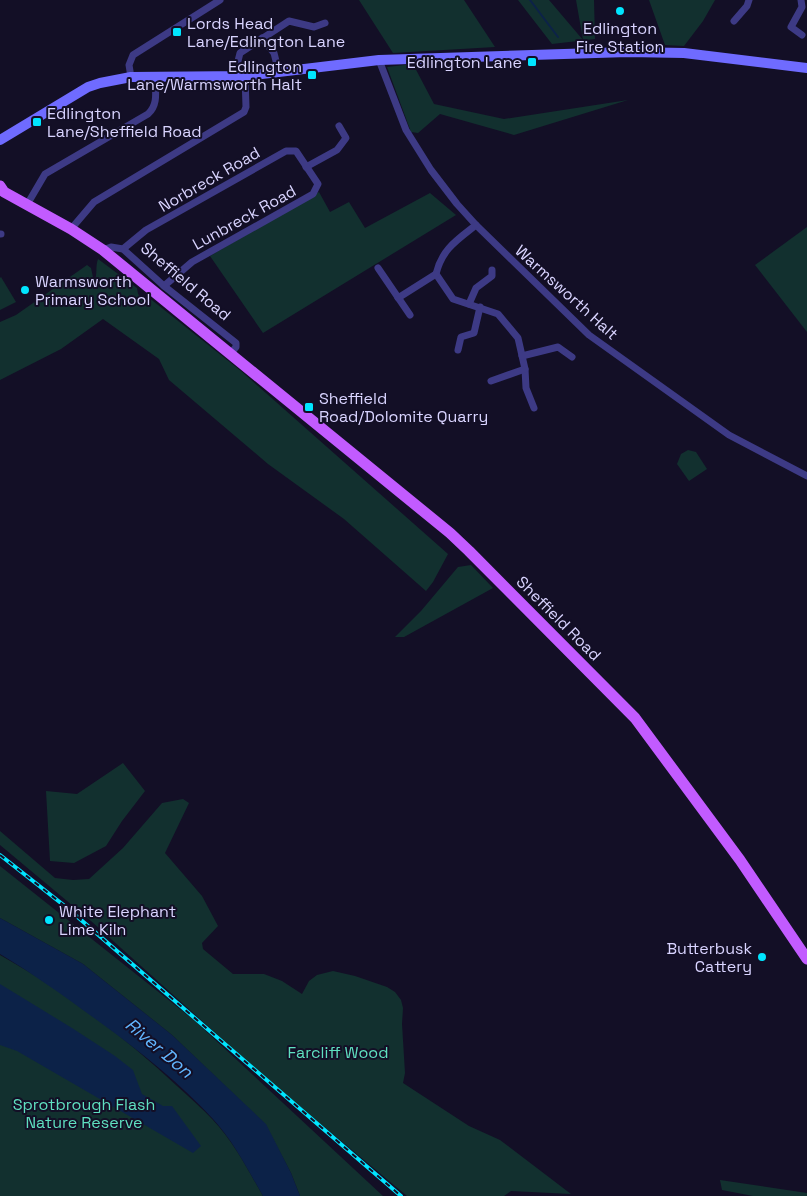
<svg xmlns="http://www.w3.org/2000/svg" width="807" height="1196" viewBox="0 0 807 1196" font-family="'Space Grotesk',sans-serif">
  <rect width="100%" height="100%" fill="#130f26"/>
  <!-- green -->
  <g fill="#12302f">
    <path d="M359,0H464L495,47L393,53Z"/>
    <path d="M518,0H549L583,40L576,0H594L595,39L552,44Z"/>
    <path d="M649,0H715L703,21L684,46L665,45Z"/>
    <path d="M413,64L434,104L504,119L628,100L514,135L440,114L418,133L411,132L387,67Z"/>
    <path d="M319,192L330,212L349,202L365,228L430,193L456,215L263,333L210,256Z"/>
    <path d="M807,227V332L755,265Z"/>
    <path d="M98,259L137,288L138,294L142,298L148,297L241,371L448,554L433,582L426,591L344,519L268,464L169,380L159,359L103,319L61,349L0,380V322L16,315L87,265L91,268L94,282C98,275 95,267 98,259Z"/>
    <path d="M1,277L16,302L0,310V278Z"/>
    <path d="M688,450L696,452L707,469L689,481L677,464L681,454Z"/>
    <path d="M471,565L493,588L404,637H395L421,611L458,567Z"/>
    <path d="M123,763L145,791L122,821L106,846L74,863L50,861L46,791L77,794Z"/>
    <path d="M183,799L189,803L165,853L202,896L218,926L202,943L203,949L233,974H264L282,981L302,994L309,981L317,975L333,971L355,976L387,987L395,992L401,1000L403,1008L402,1024L405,1073L403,1083L469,1126L500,1140L571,1194L511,1191L504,1196H407L261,1074L91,921L0,845V831L55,878L73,880L89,879L123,848L162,803Z"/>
    <path d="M0,866L195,1021L383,1196H300L291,1173L265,1124L172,1035L83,964L0,918Z"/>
    <path d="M0,955C64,991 124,1036 177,1086C189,1097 202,1108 213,1120C234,1142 248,1170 263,1196H0Z"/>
    <path d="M720,1180L807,1193V1196H753L722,1190Z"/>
  </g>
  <!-- water -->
  <g fill="#0c2248">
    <path d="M0,918L83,964L172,1035L266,1124L291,1173L300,1196H263C248,1170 234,1142 213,1119C180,1083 141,1052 101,1023C68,999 35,975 0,954Z"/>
    <path d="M0,984L72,1028L115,1056L133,1070L142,1094L163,1106H172L201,1146L193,1153L17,1051L0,1045Z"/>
  </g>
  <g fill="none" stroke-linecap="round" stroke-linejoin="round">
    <!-- stream -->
    <path stroke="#0c2248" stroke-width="2" d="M530,0L558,37"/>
    <!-- street -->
    <g stroke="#3d3a85" stroke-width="7">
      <path d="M801,0L802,7L791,27L802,35"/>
      <path d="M734,21L747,6L749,0"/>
      <path d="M262,38L274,53L279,73"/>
      <path d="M379,60L406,130L431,170L457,204L476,225L589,335L729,435L807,476"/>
      <path d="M131,77L129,65L133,55L220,0"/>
      <path d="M234,77L240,53L289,21L314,27L325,23"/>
      <path d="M306,167L337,150L346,138L339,126"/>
      <path d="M28,203L45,174L148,114C159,104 155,90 155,76"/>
      <path d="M476,225C457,240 442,249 436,274L453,299L498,314L518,338L525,369L526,388L534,408"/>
      <path d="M71,229L94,202L244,112L246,107L245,76"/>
      <path d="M0,234H1"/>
      <path d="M123,249L146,230L286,151H296L318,184L313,194L192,262L164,286"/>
      <path d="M103,250L111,247L123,249L164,286L236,343V347L231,353"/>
      <path d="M378,268L410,315"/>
      <path d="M398,298L436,274"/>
      <path d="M469,304L476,288L492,276V270"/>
      <path d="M458,350L461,337L474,333L480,307"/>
      <path d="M522,356L558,347L572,357"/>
      <path d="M491,381L525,369"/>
    </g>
    <!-- secondary -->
    <path stroke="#6f6bff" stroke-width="10" d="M0,140L88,87L100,83L131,77L245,76L379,60L628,52L684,53L807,68"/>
    <!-- primary -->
    <path stroke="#c25bff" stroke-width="11" d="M0,186L4,192L71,229L103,250L450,533L469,551L635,718L740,860L807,959"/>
    <defs>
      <path id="rail" d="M0,855L66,907L401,1196"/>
    </defs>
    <!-- rail casing -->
    <use href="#rail" stroke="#00e5ff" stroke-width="4"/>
    <!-- rail -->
    <use href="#rail" stroke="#130f26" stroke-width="2" stroke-dasharray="5.5" stroke-linecap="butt"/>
  </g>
  <!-- markers -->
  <g fill="#00e5ff" stroke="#130f26" stroke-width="2">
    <circle cx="620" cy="11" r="5"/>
    <rect x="172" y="27" width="10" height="10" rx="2.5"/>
    <rect x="527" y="57" width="10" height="10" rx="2.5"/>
    <rect x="307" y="70" width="10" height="10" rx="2.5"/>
    <rect x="32" y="117" width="10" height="10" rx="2.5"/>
    <circle cx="25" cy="290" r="5"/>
    <rect x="304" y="402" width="10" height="10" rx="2.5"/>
    <circle cx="49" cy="920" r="5"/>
    <circle cx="762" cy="957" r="5"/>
  </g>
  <g text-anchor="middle" stroke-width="4" stroke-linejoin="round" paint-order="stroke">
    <!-- poi labels -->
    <g font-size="16" fill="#d9d4ff" stroke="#130f26" text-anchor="start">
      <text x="187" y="29">Lords Head<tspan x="187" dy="18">Lane/Edlington Lane</tspan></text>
      <text x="620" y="34" text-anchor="middle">Edlington<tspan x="620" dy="18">Fire Station</tspan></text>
      <text x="522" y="68" text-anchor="end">Edlington Lane</text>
      <text x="302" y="72" text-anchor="end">Edlington<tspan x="302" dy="18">Lane/Warmsworth Halt</tspan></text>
      <text x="47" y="119">Edlington<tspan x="47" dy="18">Lane/Sheffield Road</tspan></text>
      <text x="35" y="287">Warmsworth<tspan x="35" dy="18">Primary School</tspan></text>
      <text x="319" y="404">Sheffield<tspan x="319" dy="18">Road/Dolomite Quarry</tspan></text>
      <text x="59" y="917">White Elephant<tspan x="59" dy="18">Lime Kiln</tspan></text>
      <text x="752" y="954" text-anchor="end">Butterbusk<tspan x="752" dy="18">Cattery</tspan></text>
    </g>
    <!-- street labels -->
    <g font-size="16" fill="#d9d4ff" stroke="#130f26">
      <text transform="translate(209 179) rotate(-30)" y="6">Norbreck Road</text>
      <text transform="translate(244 217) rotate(-29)" y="6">Lunbreck Road</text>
      <text transform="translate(186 281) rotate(40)" y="6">Sheffield Road</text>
      <text transform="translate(567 292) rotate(42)" y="6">Warmsworth Halt</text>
      <text transform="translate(559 618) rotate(45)" y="6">Sheffield Road</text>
    </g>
    <!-- park labels -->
    <g font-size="16" fill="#5fe0c0" stroke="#130f26">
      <text x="338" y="1058">Farcliff Wood</text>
      <text x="84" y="1110">Sprotbrough Flash<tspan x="84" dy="18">Nature Reserve</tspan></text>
    </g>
    <!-- water labels -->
    <g font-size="18" font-style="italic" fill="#62b6ff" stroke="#130f26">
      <text transform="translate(159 1048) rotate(40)" y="6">River Don</text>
    </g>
  </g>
</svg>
